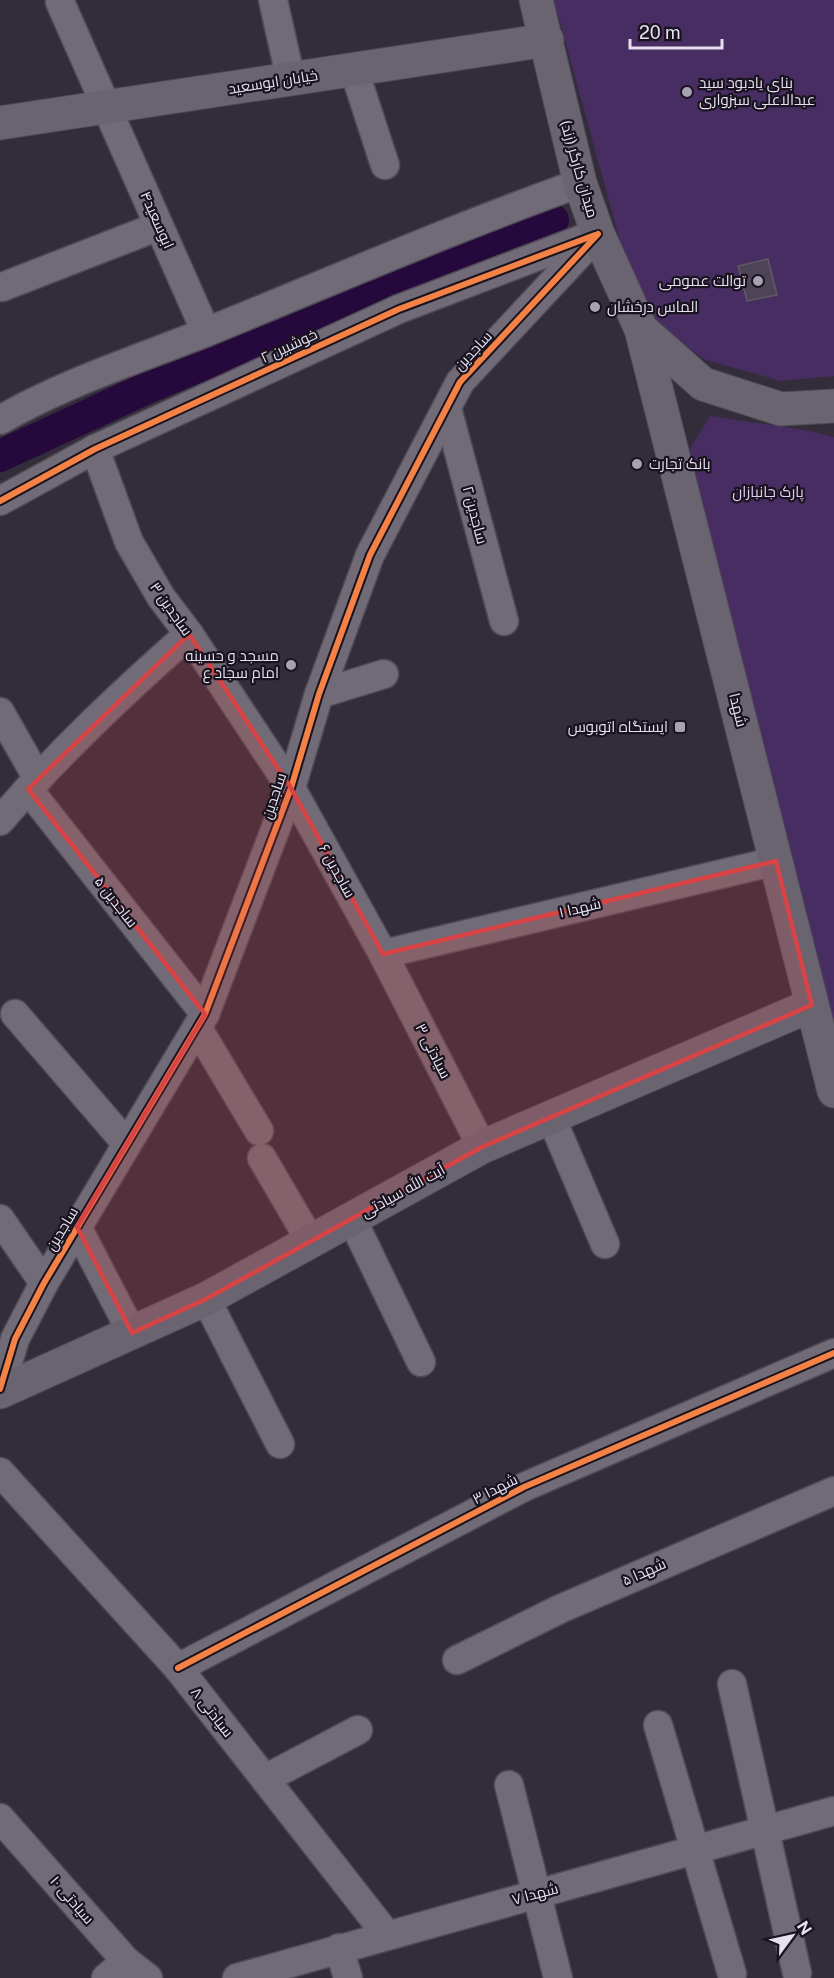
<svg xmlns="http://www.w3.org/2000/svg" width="834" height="1978" viewBox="0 0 834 1978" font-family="'Public Sans',Cairo,sans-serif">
  <rect width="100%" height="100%" fill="#332d3a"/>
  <!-- green -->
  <g fill="#482d62">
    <path d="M554,0H834V376L781,381L706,360L668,334L634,292Z"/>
    <path d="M710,416L804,430L834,437V1052L690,449Z"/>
  </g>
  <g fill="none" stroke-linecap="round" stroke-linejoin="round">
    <!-- canal -->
    <path stroke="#25083c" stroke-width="32" d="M0,456L149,387L553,220"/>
  </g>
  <!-- building -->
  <path fill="#4d4458" stroke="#605a66" stroke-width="1.5" d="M768,259L777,295L747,301L738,266Z"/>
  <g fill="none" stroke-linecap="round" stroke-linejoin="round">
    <defs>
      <g id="minor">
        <path d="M273,0L291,80"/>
        <path d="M60,2L206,332"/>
        <path d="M354,70L385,165"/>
        <path d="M2,287L159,226"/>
        <path d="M447,408L504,621"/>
        <path d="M0,420C66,382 139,359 209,331C332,281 454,228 580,183"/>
        <path d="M95,449L129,542L161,597L189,634L291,788L383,954L482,1147"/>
        <path d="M0,501L95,449L399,309L593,235"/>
        <path d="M319,694L384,674"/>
        <path d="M0,712L38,779"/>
        <path d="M28,789L205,1014"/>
        <path d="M0,821C58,753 122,693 189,634"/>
        <path d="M383,954L776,861"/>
        <path d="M15,1014L127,1144"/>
        <path d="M197,1027L259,1131"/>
        <path d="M551,1117L605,1244"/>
        <path d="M262,1158L311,1242"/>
        <path d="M0,1219L44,1283"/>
        <path d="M352,1219L421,1362"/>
        <path d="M77,1227L132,1333"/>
        <path d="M206,1299L280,1444"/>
        <path d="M0,1389L15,1339L44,1283L205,1014L291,788L319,694L370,555L460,382L598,234"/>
        <path d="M0,1472L178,1668L387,1935"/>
        <path d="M457,1660L560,1609L834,1491"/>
        <path d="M178,1668L524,1487L834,1353"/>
        <path d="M732,1684L797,1973"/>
        <path d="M658,1725L732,1974"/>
        <path d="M265,1779L358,1730"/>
        <path d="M509,1785L558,1978"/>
        <path d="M0,1818L126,1961L148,1978"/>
        <path d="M339,1948L348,1978"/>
        <path d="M106,1978L126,1961"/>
        <path d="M237,1978L834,1811"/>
      </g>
      <g id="secondary">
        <path d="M536,0L580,183L598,234L641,329L703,384L781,409L834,406"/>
        <path d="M0,123L547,40"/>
        <path d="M641,329L834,1091"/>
        <path d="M0,1392L206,1299L482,1147L812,1005"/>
      </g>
    </defs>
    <!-- minor casing -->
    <use href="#minor" stroke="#504b56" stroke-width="31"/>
    <!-- secondary casing -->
    <use href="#secondary" stroke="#504b56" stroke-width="35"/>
    <!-- minor -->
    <use href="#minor" stroke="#706b76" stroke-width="28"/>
    <!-- secondary -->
    <use href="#secondary" stroke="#6a6471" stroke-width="33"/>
    <defs>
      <g id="cycleway">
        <path d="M0,501L95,449L399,309L595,235"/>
        <path d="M0,1389L15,1339L44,1283L205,1014L291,788L319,694L370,555L460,382L598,234"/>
        <path d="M178,1668L524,1487L834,1353"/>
      </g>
    </defs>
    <!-- cycleway casing -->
    <use href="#cycleway" stroke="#18131e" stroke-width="10"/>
    <!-- cycleway -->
    <use href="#cycleway" stroke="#f48246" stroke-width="6"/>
  </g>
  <!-- marked area -->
  <path fill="#d84346" fill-opacity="0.2" stroke="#d84346" stroke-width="4.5" stroke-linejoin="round" d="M189,634L291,788L383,954L776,861L812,1005L482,1147L206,1299L132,1333L77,1227L205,1014L28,789Z"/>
  <!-- markers -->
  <g fill="#a7a1b0" stroke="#18131e" stroke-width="2">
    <circle cx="687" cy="92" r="6"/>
    <circle cx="758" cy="281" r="6"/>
    <circle cx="595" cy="307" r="6"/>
    <circle cx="637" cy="464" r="6"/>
    <circle cx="291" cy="665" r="6"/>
    <rect x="674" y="721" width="12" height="12" rx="3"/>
  </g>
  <g text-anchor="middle" stroke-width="4.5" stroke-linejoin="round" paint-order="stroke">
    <!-- street labels -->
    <g font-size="15" fill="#e6dff0" stroke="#18131e">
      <text transform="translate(273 82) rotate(-9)" y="5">خیابان ابوسعید</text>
      <text transform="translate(579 169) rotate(74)" y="5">میدان کارگر (زند)</text>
      <text transform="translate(157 220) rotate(66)" y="5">ابوسعید۴</text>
      <text transform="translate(289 346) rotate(-25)" y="5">خوشبین ۲</text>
      <text transform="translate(473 351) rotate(-47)" y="5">ساجدین</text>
      <text transform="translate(475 515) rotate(75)" y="5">ساجدین ۲</text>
      <text transform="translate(171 609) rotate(55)" y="5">ساجدین ۳</text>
      <text transform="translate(738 710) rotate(76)" y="5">شهدا</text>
      <text transform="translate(274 796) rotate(-71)" y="5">ساجدین</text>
      <text transform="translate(337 871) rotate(61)" y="5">ساجدین ۶</text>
      <text transform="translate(116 902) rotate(52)" y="5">ساجدین ۵</text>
      <text transform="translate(580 908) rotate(-13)" y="5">شهدا ۱</text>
      <text transform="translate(433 1051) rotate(63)" y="5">سیادتی ۳</text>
      <text transform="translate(403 1191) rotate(-29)" y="5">آیت الله سیادتی</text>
      <text transform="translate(62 1229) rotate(-59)" y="5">ساجدین</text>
      <text transform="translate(495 1489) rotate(-27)" y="5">شهدا ۳</text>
      <text transform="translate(644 1572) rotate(-24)" y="5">شهدا ۵</text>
      <text transform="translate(212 1712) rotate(52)" y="5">سیادتی ۸</text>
      <text transform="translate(535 1894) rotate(-15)" y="5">شهدا ۷</text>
      <text transform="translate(72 1900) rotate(49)" y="5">سیادتی ۱۰</text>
    </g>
    <!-- poi labels -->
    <g font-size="15" fill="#e6dff0" stroke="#18131e" text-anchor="start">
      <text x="699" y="88">بنای یادبود سید<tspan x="699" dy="17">عبدالاعلی سبزواری</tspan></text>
      <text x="746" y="286" text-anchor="end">توالت عمومی</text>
      <text x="607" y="312">الماس درخشان</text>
      <text x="649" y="469">بانک تجارت</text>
      <text x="279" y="661" text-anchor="end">مسجد و حسینه<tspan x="279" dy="17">امام سجاد ع</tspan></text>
      <text x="668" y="732" text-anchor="end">ایستگاه اتوبوس</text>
    </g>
    <!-- park labels -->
    <g font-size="15" fill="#e0ccf7" stroke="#18131e">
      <text x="768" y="497">پارک جانبازان</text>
    </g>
  </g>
  <!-- north arrow -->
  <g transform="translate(792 1936) rotate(57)" stroke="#18131e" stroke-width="4.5" paint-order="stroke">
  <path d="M0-4.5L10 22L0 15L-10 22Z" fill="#e6dff0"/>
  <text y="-9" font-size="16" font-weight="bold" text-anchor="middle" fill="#e6dff0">N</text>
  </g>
  <!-- scale -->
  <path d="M630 39v9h92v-9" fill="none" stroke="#e6dff0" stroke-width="3"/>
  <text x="639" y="39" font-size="18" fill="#e6dff0" stroke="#18131e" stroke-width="4.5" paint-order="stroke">20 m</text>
</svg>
